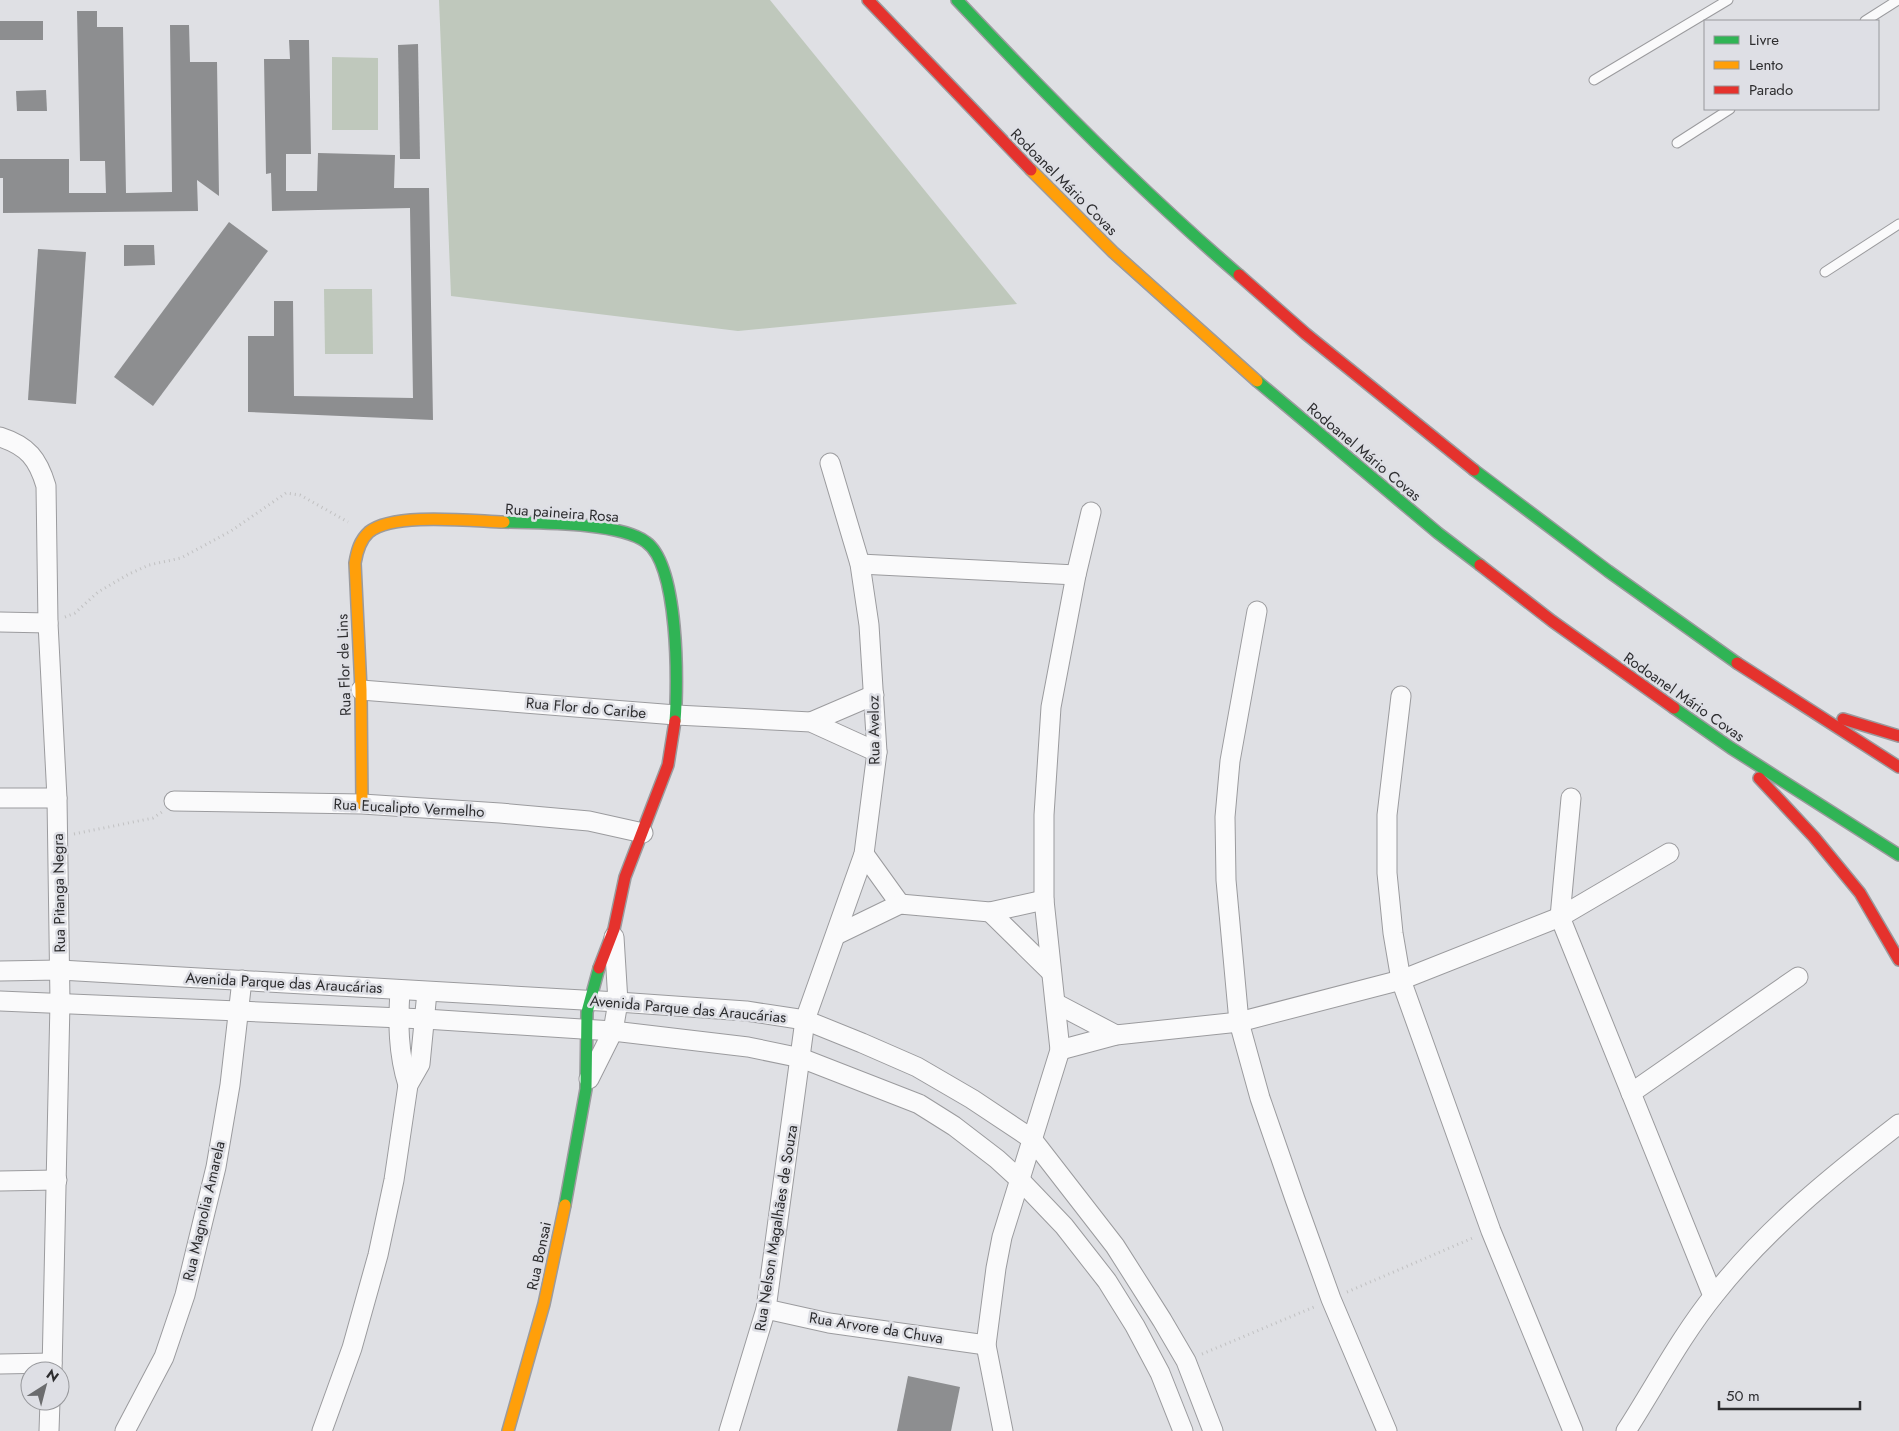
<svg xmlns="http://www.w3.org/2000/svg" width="1899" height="1431" viewBox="0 0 1899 1431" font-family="Jost,sans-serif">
  <rect width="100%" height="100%" fill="#dfe0e4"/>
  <!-- green -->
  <g fill="#bfc8bc">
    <path d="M439,0H770L1017,304L738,331L451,296Z"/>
    <path d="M332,57L378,58V130H332Z"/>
    <path d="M324,289H372L373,354H325Z"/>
  </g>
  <!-- building -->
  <g fill="#8d8e90">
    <path d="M77,11H97V27H123L126,193L172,192L170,25H189L190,62H217L219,196L197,180L198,211L3,213V178H0V159H69V193H106L105,161H80Z"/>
    <rect x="0" y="21" width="43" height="19"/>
    <path d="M289,40H309L311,154H286V191H317L318,153L395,155L394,188H429L433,420L248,412V336H274V301H293L294,396L413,398L410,208L272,211L271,173L266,174L264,59H290Z"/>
    <path d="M418,44L420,159H400L398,45Z"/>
    <path d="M46,90L47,111H17L16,91Z"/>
    <path d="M229,222L268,251L153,406L114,377Z"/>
    <path d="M124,245H154L155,265L124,266Z"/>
    <path d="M38,249L86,252L76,404L28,400Z"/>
    <path d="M908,1376L960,1387L951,1431H897Z"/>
  </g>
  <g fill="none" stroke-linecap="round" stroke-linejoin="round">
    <defs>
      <g id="lane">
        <path d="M1865,21L1898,0"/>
        <path d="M1594,80L1728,0"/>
        <path d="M1677,143L1730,109"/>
        <path d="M1825,272L1899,224"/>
      </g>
      <g id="street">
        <path d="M0,437C28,446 38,459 46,486L48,623L57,798L60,1002L52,1371"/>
        <path d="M860,564L1076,575"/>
        <path d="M1257,611L1230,761L1225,817L1226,880L1239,1022L1260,1098L1295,1199L1331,1299L1387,1431"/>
        <path d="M0,622L48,623"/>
        <path d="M361,690L676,715L811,722L877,752"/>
        <path d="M1401,696L1387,815V873L1393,933L1401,980L1491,1231L1573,1431"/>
        <path d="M811,722L874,695"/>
        <path d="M0,798H57"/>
        <path d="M1571,798L1560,917L1713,1296"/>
        <path d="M174,801L362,804L500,813L589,821L643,833"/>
        <path d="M864,854L900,904"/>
        <path d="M990,912L1051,972"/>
        <path d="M836,935L900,904L990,912L1044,900"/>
        <path d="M0,971L60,970L618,1002L746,1011L805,1020L862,1043L917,1067L972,1099L1032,1139L1115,1246L1162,1320L1186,1361L1213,1431"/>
        <path d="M400,990C398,1023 398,1053 408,1085"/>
        <path d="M0,1001L425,1019L613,1031L748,1047L801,1058L919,1104L954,1126L997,1159L1020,1180L1064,1226L1107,1281L1135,1326L1160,1373L1183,1431"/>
        <path d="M1057,1004L1116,1035"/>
        <path d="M1060,1050L1116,1035L1239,1022L1401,980L1560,917L1669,853"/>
        <path d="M589,1079L613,1031L618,1002L614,937"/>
        <path d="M1631,1093L1798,977"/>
        <path d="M0,1181L57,1180"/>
        <path d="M766,1309L829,1323L986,1345"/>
        <path d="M0,1364L52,1363"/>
        <path d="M49,1431L50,1401"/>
        <path d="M125,1431L164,1357L185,1295L216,1167L230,1085L242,980"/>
        <path d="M322,1431L352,1348L378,1255L394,1180L408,1085L420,1064L427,992"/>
        <path d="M729,1431L766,1309L805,1020L864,854L877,752L869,625L860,564L830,463"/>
        <path d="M1003,1431L986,1345L996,1268L1002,1237L1060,1050L1044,900V815L1051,707L1076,575L1091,512"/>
        <path d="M1626,1431C1655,1386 1681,1336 1715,1294C1767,1228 1833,1175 1899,1124"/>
      </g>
      <g id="fast">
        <path d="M957,0C1047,96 1139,189 1239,275"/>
        <path d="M1257,381L1438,533L1480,565"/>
        <path d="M1474,470L1608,571L1737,663"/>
        <path d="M504,522C538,523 619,522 646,542C679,565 678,684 675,721"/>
        <path d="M1674,708L1731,748L1899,855"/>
        <path d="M565,1205L586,1089L587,1012L599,968"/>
      </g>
      <g id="slow">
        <path d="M1031,170L1113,252L1257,381"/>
        <path d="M362,804L361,690L355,563C357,551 360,540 369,532C393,512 472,521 504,522"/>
        <path d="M508,1431L544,1304L565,1205"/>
      </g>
      <g id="jam">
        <path d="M868,0L1031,170"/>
        <path d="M1239,275L1306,334L1474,470"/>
        <path d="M1480,565L1552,621L1674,708"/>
        <path d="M1737,663L1899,767"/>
        <path d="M1843,719L1899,736"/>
        <path d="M1759,778L1814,837L1860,893L1899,960"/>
        <path d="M599,968L614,929L625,877L668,765L675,721"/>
      </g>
    </defs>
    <!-- lane casing -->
    <use href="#lane" stroke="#9b9b9e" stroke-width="11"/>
    <!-- street casing -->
    <use href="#street" stroke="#9b9b9e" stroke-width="21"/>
    <!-- fast casing -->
    <use href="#fast" stroke="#9b9b9e" stroke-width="14"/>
    <!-- slow casing -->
    <use href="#slow" stroke="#9b9b9e" stroke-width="14"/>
    <!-- jam casing -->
    <use href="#jam" stroke="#9b9b9e" stroke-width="14"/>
    <!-- path -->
    <g stroke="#c1c1c2" stroke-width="3" stroke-dasharray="1 4" stroke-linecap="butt">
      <path d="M65,617L75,613L98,592L129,574L149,565L181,558L231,531L286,493L300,495L348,522"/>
      <path d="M74,834L153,818L162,812"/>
      <path d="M1347,1292L1475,1237"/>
      <path d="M1202,1354L1314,1307"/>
    </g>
    <!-- lane -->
    <use href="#lane" stroke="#fafafb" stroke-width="9"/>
    <!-- street -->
    <use href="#street" stroke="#fafafb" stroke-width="19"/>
    <!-- fast -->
    <use href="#fast" stroke="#30b455" stroke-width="11"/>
    <!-- slow -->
    <use href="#slow" stroke="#ff9f0a" stroke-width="11"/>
    <!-- jam -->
    <use href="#jam" stroke="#e5322d" stroke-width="11"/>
  </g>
  <g text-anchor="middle" stroke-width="5" stroke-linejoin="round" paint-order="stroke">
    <!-- street labels -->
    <g font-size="15" fill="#2d2d2f" stroke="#dedfe5">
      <text transform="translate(1064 182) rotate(45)" y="5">Rodoanel Mário Covas</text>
      <text transform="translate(1364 452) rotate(40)" y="5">Rodoanel Mário Covas</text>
      <text transform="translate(562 513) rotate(4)" y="5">Rua paineira Rosa</text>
      <text transform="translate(344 665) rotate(-92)" y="5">Rua Flor de Lins</text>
      <text transform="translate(1684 697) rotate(35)" y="5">Rodoanel Mário Covas</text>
      <text transform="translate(586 708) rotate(5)" y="5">Rua Flor do Caribe</text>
      <text transform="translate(874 730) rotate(-91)" y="5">Rua Aveloz</text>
      <text transform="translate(409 808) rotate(3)" y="5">Rua Eucalipto Vermelho</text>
      <text transform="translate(59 893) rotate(-91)" y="5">Rua Pitanga Negra</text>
      <text transform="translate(284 983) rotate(3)" y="5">Avenida Parque das Araucárias</text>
      <text transform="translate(688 1009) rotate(5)" y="5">Avenida Parque das Araucárias</text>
      <text transform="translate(204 1211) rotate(-77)" y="5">Rua Magnolia Amarela</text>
      <text transform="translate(776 1228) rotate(-81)" y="5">Rua Nelson Magalhães de Souza</text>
      <text transform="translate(539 1256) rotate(-78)" y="5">Rua Bonsai</text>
      <text transform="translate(876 1328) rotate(9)" y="5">Rua Arvore da Chuva</text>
    </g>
  </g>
  <!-- legend -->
  <rect x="1704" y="20" width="175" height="90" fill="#dedfe5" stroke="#97989c"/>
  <rect x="1714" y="36" width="25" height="8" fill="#30b455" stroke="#97989c"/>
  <text x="1749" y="45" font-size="15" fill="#2d2d2f">Livre</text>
  <rect x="1714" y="61" width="25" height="8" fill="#ff9f0a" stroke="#97989c"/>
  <text x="1749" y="70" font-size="15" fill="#2d2d2f">Lento</text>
  <rect x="1714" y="86" width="25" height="8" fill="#e5322d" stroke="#97989c"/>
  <text x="1749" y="95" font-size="15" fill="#2d2d2f">Parado</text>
  <!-- north arrow -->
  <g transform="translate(45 1386) rotate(36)"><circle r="24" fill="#dedfe5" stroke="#97989c"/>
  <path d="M0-4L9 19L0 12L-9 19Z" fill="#6b6c6e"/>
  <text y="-8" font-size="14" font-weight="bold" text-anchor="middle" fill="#2d2d2f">N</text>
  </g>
  <!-- scale -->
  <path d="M1719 1401v8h141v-8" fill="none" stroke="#2d2d2f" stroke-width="2.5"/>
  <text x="1726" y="1401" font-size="15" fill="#2d2d2f" stroke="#dedfe5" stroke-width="4" paint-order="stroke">50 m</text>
</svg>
